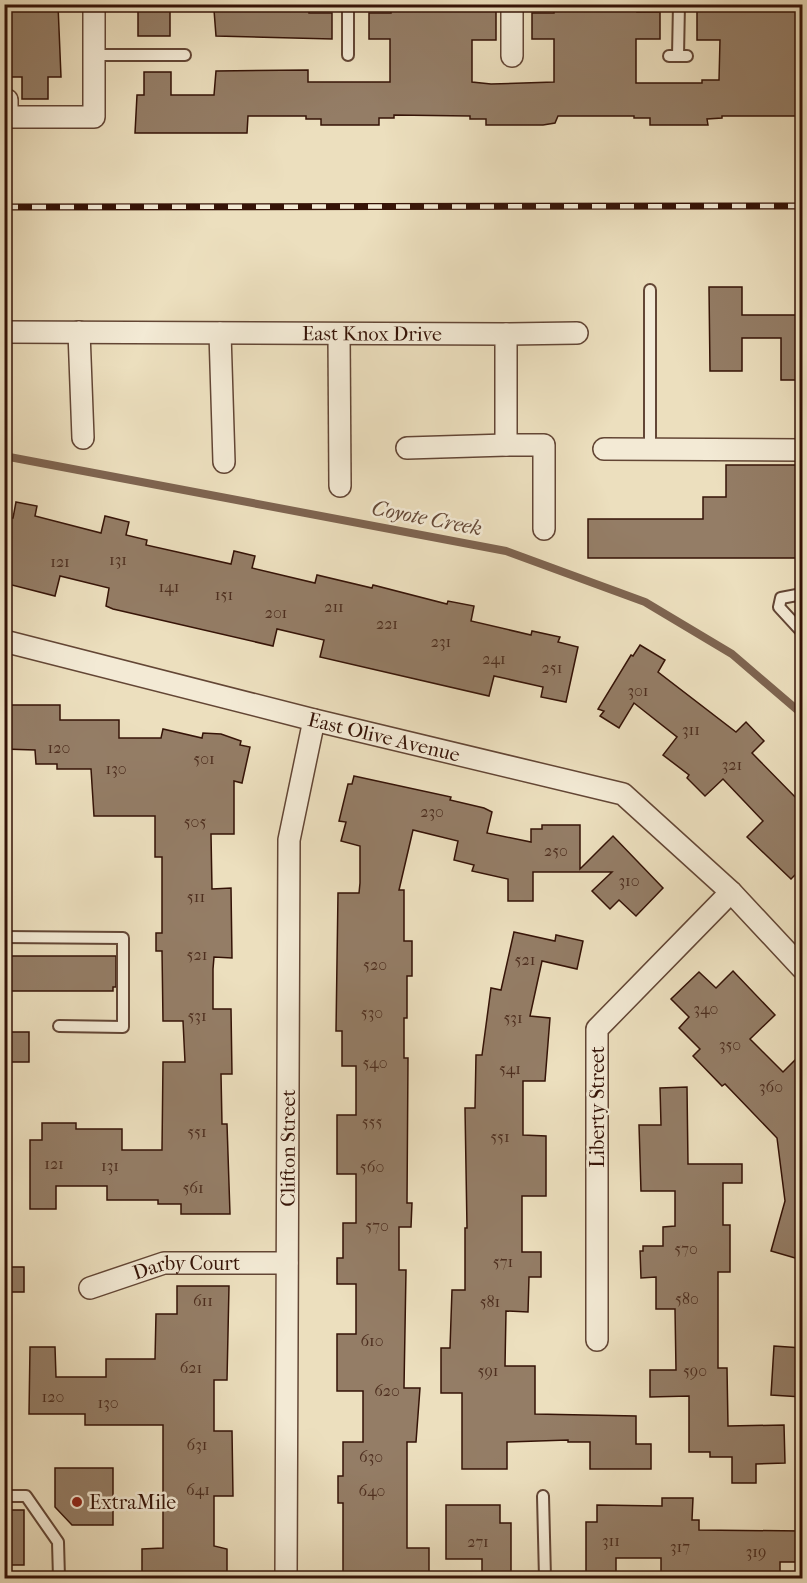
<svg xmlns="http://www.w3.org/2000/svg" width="807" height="1583" viewBox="0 0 807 1583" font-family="'IM FELL French Canon',serif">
  <rect width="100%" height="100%" fill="#ecdfbe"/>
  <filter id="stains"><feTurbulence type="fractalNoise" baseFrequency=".00333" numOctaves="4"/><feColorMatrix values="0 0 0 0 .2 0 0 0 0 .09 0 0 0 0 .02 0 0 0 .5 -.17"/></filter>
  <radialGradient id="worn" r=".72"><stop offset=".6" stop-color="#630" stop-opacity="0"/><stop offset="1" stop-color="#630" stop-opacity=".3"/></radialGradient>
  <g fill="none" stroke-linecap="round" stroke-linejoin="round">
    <!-- stream -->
    <path stroke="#7e6450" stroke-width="8" d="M4,456L506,551L645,602L732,654L802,714"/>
  </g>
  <!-- building -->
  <g fill="#947d66" stroke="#351307" stroke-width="1.5">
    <path d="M4,4L58,5L61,77H48V99H22V77H4Z"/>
    <rect x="138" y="4" width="32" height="32"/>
    <path d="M271,4H309V13H332V39L216,36L214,10H271Z"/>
    <path d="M408,4H472V8H496V40H472V82L491,84L554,82V39H532V13H554V5L637,4V12H660V39H636V83H702V80H719L720,40H697V8L720,7V5H802V116H722V118L707,119L708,125H650V118H634V116H558L555,123L543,125H486V119H470V116L394,115V118H379V125H321V119H306V116H248L247,133H135L137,95H144V72H171V95H214L216,71L308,70V82H390V39H369V13H391V6Z"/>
    <path d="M709,287H742V315H801L802,380H781V338H742V371H710Z"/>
    <path d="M726,465H796V476H802V558H588V519H703V497H726Z"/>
    <path d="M16,502L37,506L35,516L101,533L105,516L129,522L126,535L147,540L146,545L231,564L234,551L255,556L252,568L315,583L317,575L372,588L373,585L447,604L448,601L474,606L471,621L531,635L532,631L560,637L558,642L578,647L566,702L541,697L543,687L494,676L489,696L320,657L324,640L277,629L273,646L113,609L106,606L109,588L60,576L55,596L4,583V523L9,524L10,518H13Z"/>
    <path d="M640,645L665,660L658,672L736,732L746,722L764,741L752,753L802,804V868L791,879L747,837L763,821L723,779L705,796L687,778L689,775L663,755L677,737L634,703L619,728L600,716L604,711L598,709L631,655L633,656Z"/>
    <path d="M4,705H60V720H119V738H161L163,729L202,738L203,733L221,734L241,741L240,745L250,747L242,783L234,781V834H211L212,889L231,888L232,958L214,957L213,969V1009H231L232,1074H221L222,1124H227L230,1214H181V1204H158V1200H107V1186H56V1209H30V1140H42V1123H76V1129H122V1150H162L163,1062H185L183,1021H163L162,951H156V933H162V857H155V816H94L91,769H57V764H36L35,750L4,749Z"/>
    <path d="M354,776L451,797L450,800L484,808L492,812L487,833L531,842V829H542V825H580V869L613,836L663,888L636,916L619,900L610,909L592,891L612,872H533V901H508V879L472,871L474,865L454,860L458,841L413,830L399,890H404V941H412V976H407V1018H404V1058H408L407,1203H412L411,1227H399V1270H406L404,1388H420L416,1442H407V1548H429V1573H392V1578H343V1503H338V1476H343V1442H363V1391H337V1334H356V1284H337V1258H343V1223H356V1174H337V1115H356V1066H342V1031H336L338,893H359L360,883V846L341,841L346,822L339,821L348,784H352Z"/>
    <path d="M514,932L555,941L556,935L583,941L577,969L542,961L530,1016L550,1018L545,1081H523V1135L546,1136V1196H522V1252H541V1277H529L528,1312L506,1311L505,1366H535V1414L636,1416V1444H651V1469H590V1442H568V1440L507,1442V1469H462V1393H441V1348H450L452,1290H465V1228H467L465,1108H475L476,1055H482L491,988L501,990Z"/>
    <path d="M4,956H116V987H113V991H4Z"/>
    <path d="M733,971L775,1015L750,1039L783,1072L802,1053V1260L771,1251L785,1201L777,1138L725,1084L722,1086L693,1056L700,1049L679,1028L689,1017L671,999L699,972L716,988Z"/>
    <rect x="4" y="1032" width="25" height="30"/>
    <path d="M687,1087L688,1164H742V1183H723V1225H730V1272H718V1368H727L728,1426L784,1425L785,1463L756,1464V1483H732V1457H710V1452H689V1396L650,1397V1370H676L675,1309H656V1277L641,1278L640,1251H643V1246H663V1227L675,1226V1191H641L639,1125H661L660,1088Z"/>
    <rect x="4" y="1267" width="20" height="25"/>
    <path d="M177,1286H229L227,1380H214V1431H232L233,1496H214V1546L227,1549V1578H179V1573H142V1549L163,1548V1425H85V1414H29L30,1347H55L56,1377H106V1359H155L156,1314H177Z"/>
    <path d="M774,1346L802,1348V1397L771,1395Z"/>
    <path d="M55,1468H113V1525H72L55,1507Z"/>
    <path d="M662,1498H693L692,1520H699V1530L802,1531V1562H780V1572L661,1573V1558H616V1578H586V1522H597V1505L662,1506Z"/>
    <path d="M446,1505H500V1523H511V1578H482V1559H446Z"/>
    <rect x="4" y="1510" width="20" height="55"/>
  </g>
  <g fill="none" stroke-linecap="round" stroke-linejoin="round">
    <defs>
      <g id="lane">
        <path d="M94,55H185"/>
        <path d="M348,55V4"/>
        <path d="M669,56H687"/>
        <path d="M678,56L679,4"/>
        <path d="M650,290V450"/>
        <path d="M802,594L781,598L779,607L802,632"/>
        <path d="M4,937L123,938V1027L59,1026"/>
        <path d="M4,1496H26L58,1542L59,1578"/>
        <path d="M543,1496L545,1578"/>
      </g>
      <g id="street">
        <path d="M512,4V56"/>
        <path d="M7,100V117H94V4"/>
        <path id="s1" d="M4,332L506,334V445H544V529"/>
        <path d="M79,332L83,438"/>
        <path d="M220,333L224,462"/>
        <path d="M339,334L340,486"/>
        <path d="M506,334L577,333"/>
        <path d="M407,448L506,445"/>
        <path d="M604,449L802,450"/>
        <path id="s2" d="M4,641L314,720L623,794L731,892L802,968"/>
        <path id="s3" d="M90,1288L164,1263H287"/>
        <path d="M597,1340V1029L731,892"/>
        <path id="s4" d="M286,1578L289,840L314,720"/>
      </g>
    </defs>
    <!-- lane casing -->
    <use href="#lane" stroke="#634635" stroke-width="14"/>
    <!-- street casing -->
    <use href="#street" stroke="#634635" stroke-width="24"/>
    <!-- lane -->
    <use href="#lane" stroke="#f3ead5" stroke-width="10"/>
    <!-- street -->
    <use href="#street" stroke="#f3ead5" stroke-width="21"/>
    <defs>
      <path id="rail" d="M4,207L802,206"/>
    </defs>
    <!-- rail casing -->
    <use href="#rail" stroke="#351307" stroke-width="7"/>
    <!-- rail -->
    <use href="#rail" stroke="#f3ead5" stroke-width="4.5" stroke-dasharray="14" stroke-linecap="butt"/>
  </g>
  <!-- markers -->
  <circle fill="#8f2418" stroke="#f3ead5" stroke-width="2" cx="77" cy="1502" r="6"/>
  <g text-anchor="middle" stroke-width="5" stroke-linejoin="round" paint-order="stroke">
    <!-- number labels -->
    <g font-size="16" fill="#4d2e1f">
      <text x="118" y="565">131</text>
      <text x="60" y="567">121</text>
      <text x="169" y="592">141</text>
      <text x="224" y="600">151</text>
      <text x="334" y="612">211</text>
      <text x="276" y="618">201</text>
      <text x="387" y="629">221</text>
      <text x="441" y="647">231</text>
      <text x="494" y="664">241</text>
      <text x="552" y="673">251</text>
      <text x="638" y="696">301</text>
      <text x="691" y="735">311</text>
      <text x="59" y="753">120</text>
      <text x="204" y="764">501</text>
      <text x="732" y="770">321</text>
      <text x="116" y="774">130</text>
      <text x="432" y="817">230</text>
      <text x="195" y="827">505</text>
      <text x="556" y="856">250</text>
      <text x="629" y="886">310</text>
      <text x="196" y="902">511</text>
      <text x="197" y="960">521</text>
      <text x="525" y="965">521</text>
      <text x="375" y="970">520</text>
      <text x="706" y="1014">340</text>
      <text x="372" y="1018">530</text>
      <text x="197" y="1021">531</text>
      <text x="513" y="1023">531</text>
      <text x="730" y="1050">350</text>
      <text x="375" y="1068">540</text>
      <text x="510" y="1074">541</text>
      <text x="771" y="1092">360</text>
      <text x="372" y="1127">555</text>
      <text x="197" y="1137">551</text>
      <text x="500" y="1142">551</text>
      <text x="54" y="1169">121</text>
      <text x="110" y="1171">131</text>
      <text x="372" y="1172">560</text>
      <text x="193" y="1193">561</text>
      <text x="377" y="1231">570</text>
      <text x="686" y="1254">570</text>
      <text x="503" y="1267">571</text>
      <text x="687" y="1304">580</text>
      <text x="203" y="1306">611</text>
      <text x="490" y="1307">581</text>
      <text x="372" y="1346">610</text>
      <text x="191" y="1373">621</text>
      <text x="488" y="1376">591</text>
      <text x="695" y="1376">590</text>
      <text x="387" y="1396">620</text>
      <text x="53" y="1402">120</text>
      <text x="108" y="1408">130</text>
      <text x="197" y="1450">631</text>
      <text x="371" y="1462">630</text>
      <text x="198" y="1495">641</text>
      <text x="372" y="1496">640</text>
      <text x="611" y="1546">311</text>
      <text x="478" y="1547">271</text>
      <text x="680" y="1552">317</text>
      <text x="756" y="1557">319</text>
    </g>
    <!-- street labels -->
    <g font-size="20" fill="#351307" stroke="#f3ead5">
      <text dy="7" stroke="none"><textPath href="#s1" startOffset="368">East Knox Drive</textPath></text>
      <text dy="7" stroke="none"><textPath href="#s2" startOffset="392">East Olive Avenue</textPath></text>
      <text transform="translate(597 1107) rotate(-90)" y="7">Liberty Street</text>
      <text dy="7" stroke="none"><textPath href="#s4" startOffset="430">Clifton Street</textPath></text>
      <text dy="7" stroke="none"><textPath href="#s3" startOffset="100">Darby Court</textPath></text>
    </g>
    <!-- poi labels -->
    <g font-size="20" fill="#351307" stroke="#f3ead5" text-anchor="start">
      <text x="89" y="1509">ExtraMile</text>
    </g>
    <!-- water labels -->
    <g font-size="21" font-style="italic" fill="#654937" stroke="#f3ead5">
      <text transform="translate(427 518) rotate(11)" y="7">Coyote Creek</text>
    </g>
  </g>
  <!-- margin -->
  <rect width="807" height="1583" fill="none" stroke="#ecdfbe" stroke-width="24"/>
  <rect x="6" y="6" width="795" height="1571" fill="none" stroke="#351307" stroke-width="3"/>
  <rect x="12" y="12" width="783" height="1559" fill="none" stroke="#351307" stroke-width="1.5"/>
  <rect width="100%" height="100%" filter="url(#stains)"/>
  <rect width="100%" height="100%" fill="url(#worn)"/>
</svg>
